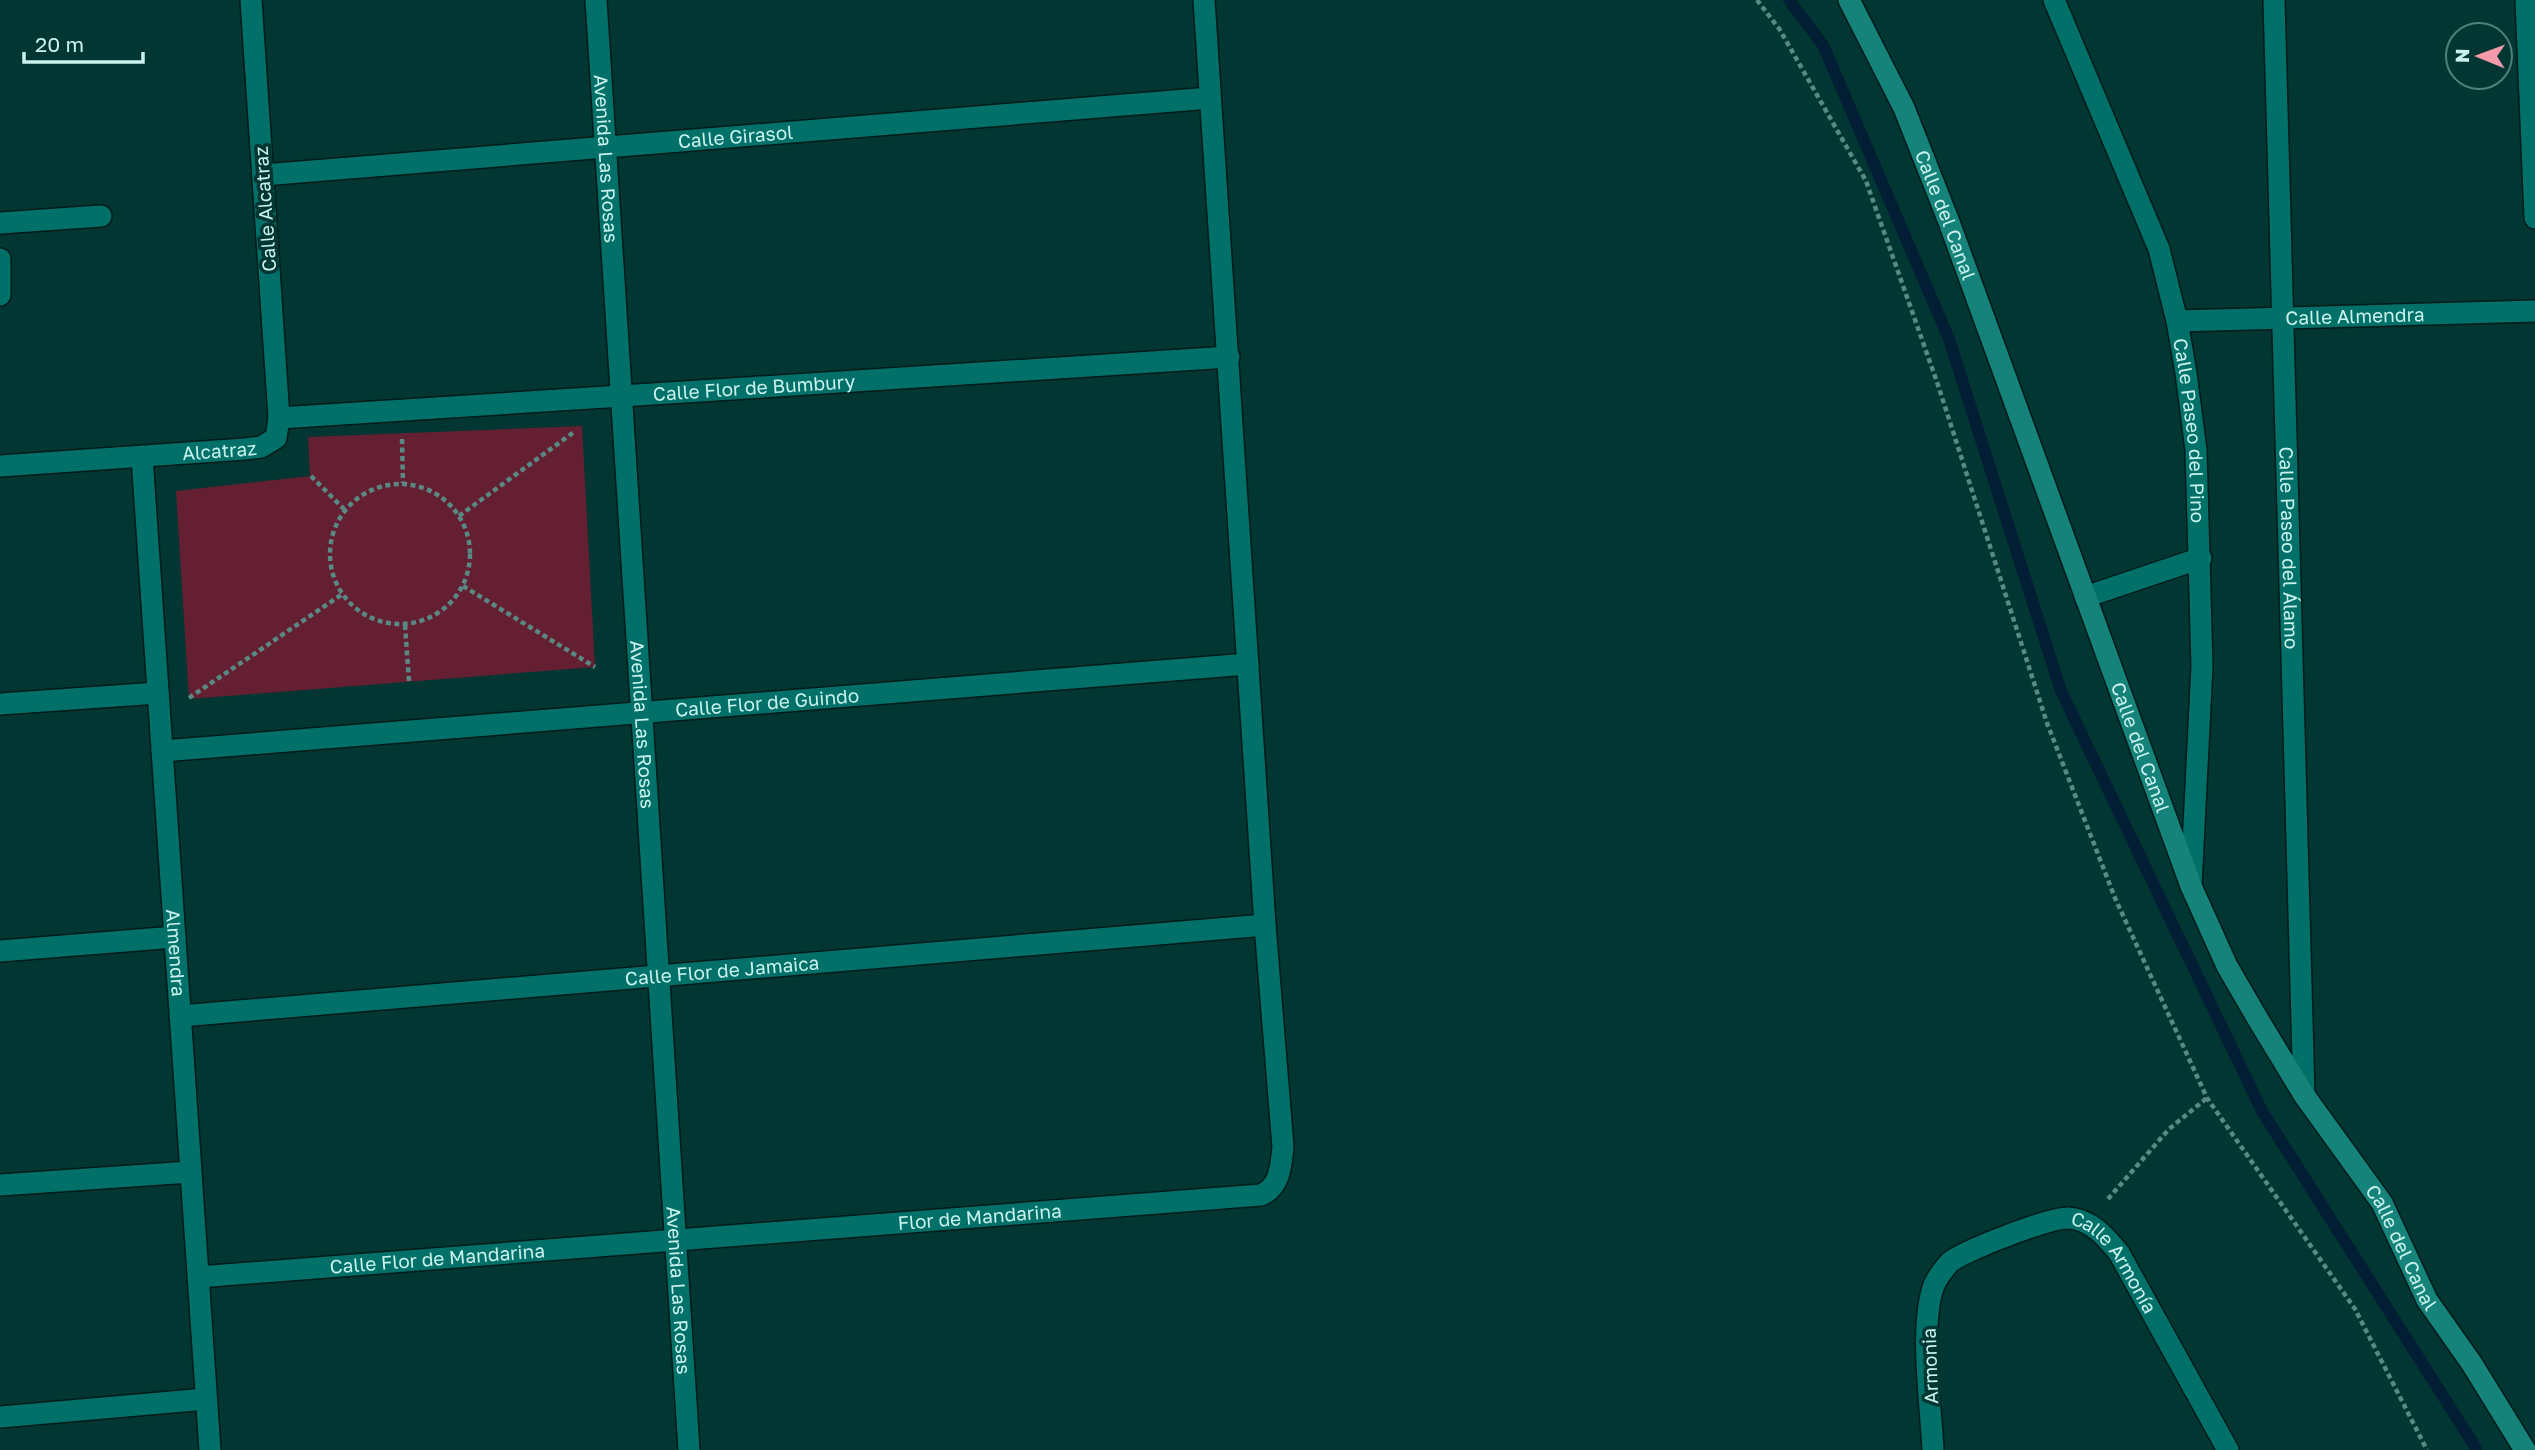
<svg xmlns="http://www.w3.org/2000/svg" width="2535" height="1450" viewBox="0 0 2535 1450" font-family="'Golos Text',sans-serif">
  <rect width="100%" height="100%" fill="#023632"/>
  <!-- green -->
  <path fill="#651f32" d="M582,426L595,667L189,699L176,491L310,476L308,437Z"/>
  <g fill="none" stroke-linecap="round" stroke-linejoin="round">
    <!-- stream -->
    <path stroke="#021e35" stroke-width="12" d="M1789,0L1823,45L1949,339L2061,691L2262,1111L2476,1448"/>
    <defs>
      <g id="street">
        <path id="s1" d="M596,0L689,1450"/>
        <path id="s2" d="M2054,0L2159,249L2177,321L2186,373L2196,450L2202,666L2191,886"/>
        <path id="s3" d="M2274,0L2304,1095"/>
        <path d="M2526,0L2535,218"/>
        <path id="s4" d="M263,175L1210,98"/>
        <path d="M0,223L101,216"/>
        <path d="M0,259V295"/>
        <path id="s5" d="M2177,321L2535,311"/>
        <path id="s6" d="M279,418L1229,357"/>
        <path id="s7" d="M142,457L210,1450"/>
        <path id="s8" d="M0,466L245,449L261,447L276,438L279,418L251,0"/>
        <path d="M2085,597L2201,558"/>
        <path d="M0,704L158,693"/>
        <path id="s9" d="M162,751L1248,664"/>
        <path d="M0,951L175,937"/>
        <path id="s10" d="M180,1016L1265,925"/>
        <path d="M0,1185L190,1172"/>
        <path id="s11" d="M198,1277L1261,1195C1280,1187 1281,1166 1283,1147L1265,925L1204,0"/>
        <path d="M0,1417L206,1399"/>
        <path id="s12" d="M1933,1450C1931,1405 1919,1326 1934,1285C1937,1278 1944,1269 1949,1263C1962,1251 2049,1218 2068,1218C2091,1219 2106,1237 2119,1253L2228,1450"/>
      </g>
      <g id="secondary">
        <path id="s13" d="M1849,0L1904,108L1949,222L2191,886L2227,966L2259,1021L2304,1095L2382,1203L2427,1300L2472,1364L2525,1450"/>
      </g>
    </defs>
    <!-- street casing -->
    <use href="#street" stroke="#001b19" stroke-width="24"/>
    <!-- secondary casing -->
    <use href="#secondary" stroke="#001b19" stroke-width="24"/>
    <!-- path -->
    <g stroke="#598984" stroke-width="4.5" stroke-dasharray="5 3.5" stroke-linecap="butt">
      <path d="M1757,0L1780,30L1866,181L1937,382L2047,723L2115,898L2207,1098L2355,1309L2427,1450"/>
      <path d="M402,439L403,483"/>
      <path d="M311,476L345,510"/>
      <circle cx="400" cy="554" r="70"/>
      <path d="M459,516L574,432"/>
      <path d="M463,586L595,667"/>
      <path d="M405,625L409,681"/>
      <path d="M189,698L341,595"/>
      <path d="M2108,1199L2169,1129L2207,1098"/>
    </g>
    <!-- street -->
    <use href="#street" stroke="#017069" stroke-width="21"/>
    <!-- secondary -->
    <use href="#secondary" stroke="#16837b" stroke-width="21"/>
  </g>
  <g text-anchor="middle" stroke-width="7" stroke-linejoin="round" paint-order="stroke">
    <!-- street labels -->
    <g font-size="19" fill="#c9f2ed" stroke="#023632">
      <text dy="7" stroke="none"><textPath href="#s4" startOffset="474">Calle Girasol</textPath></text>
      <text dy="7" stroke="none"><textPath href="#s1" startOffset="159">Avenida Las Rosas</textPath></text>
      <text transform="translate(265 209) rotate(-94)" y="7">Calle Alcatraz</text>
      <text dy="7" stroke="none"><textPath href="#s13" startOffset="236">Calle del Canal</textPath></text>
      <text dy="7" stroke="none"><textPath href="#s5" startOffset="178">Calle Almendra</textPath></text>
      <text dy="7" stroke="none"><textPath href="#s6" startOffset="476">Calle Flor de Bumbury</textPath></text>
      <text dy="7" stroke="none"><textPath href="#s2" startOffset="455">Calle Paseo del Pino</textPath></text>
      <text dy="7" stroke="none"><textPath href="#s8" startOffset="220">Alcatraz</textPath></text>
      <text dy="7" stroke="none"><textPath href="#s3" startOffset="548">Calle Paseo del Álamo</textPath></text>
      <text dy="7" stroke="none"><textPath href="#s9" startOffset="607">Calle Flor de Guindo</textPath></text>
      <text dy="7" stroke="none"><textPath href="#s1" startOffset="726">Avenida Las Rosas</textPath></text>
      <text dy="7" stroke="none"><textPath href="#s13" startOffset="803">Calle del Canal</textPath></text>
      <text dy="7" stroke="none"><textPath href="#s7" startOffset="497">Almendra</textPath></text>
      <text dy="7" stroke="none"><textPath href="#s10" startOffset="544">Calle Flor de Jamaica</textPath></text>
      <text dy="7" stroke="none"><textPath href="#s11" startOffset="784">Flor de Mandarina</textPath></text>
      <text dy="7" stroke="none"><textPath href="#s13" startOffset="1370">Calle del Canal</textPath></text>
      <text dy="7" stroke="none"><textPath href="#s11" startOffset="240">Calle Flor de Mandarina</textPath></text>
      <text dy="7" stroke="none"><textPath href="#s12" startOffset="388">Calle Armonía</textPath></text>
      <text dy="7" stroke="none"><textPath href="#s1" startOffset="1293">Avenida Las Rosas</textPath></text>
      <text transform="translate(1930 1366) rotate(-92)" y="7">Armonia</text>
    </g>
  </g>
  <!-- north arrow -->
  <g transform="translate(2479 56) rotate(271)"><circle r="33" fill="#023632" stroke="#52817d" stroke-width="2"/>
  <path d="M0-5L12 26L0 18L-12 26Z" fill="#f39aab"/>
  <text y="-10" font-size="19" font-weight="bold" text-anchor="middle" fill="#c9f2ed">N</text>
  </g>
  <!-- scale -->
  <path d="M24 52v10h119v-10" fill="none" stroke="#c9f2ed" stroke-width="3.5"/>
  <text x="35" y="52" font-size="21" fill="#c9f2ed" stroke="#023632" stroke-width="5" paint-order="stroke">20 m</text>
</svg>
